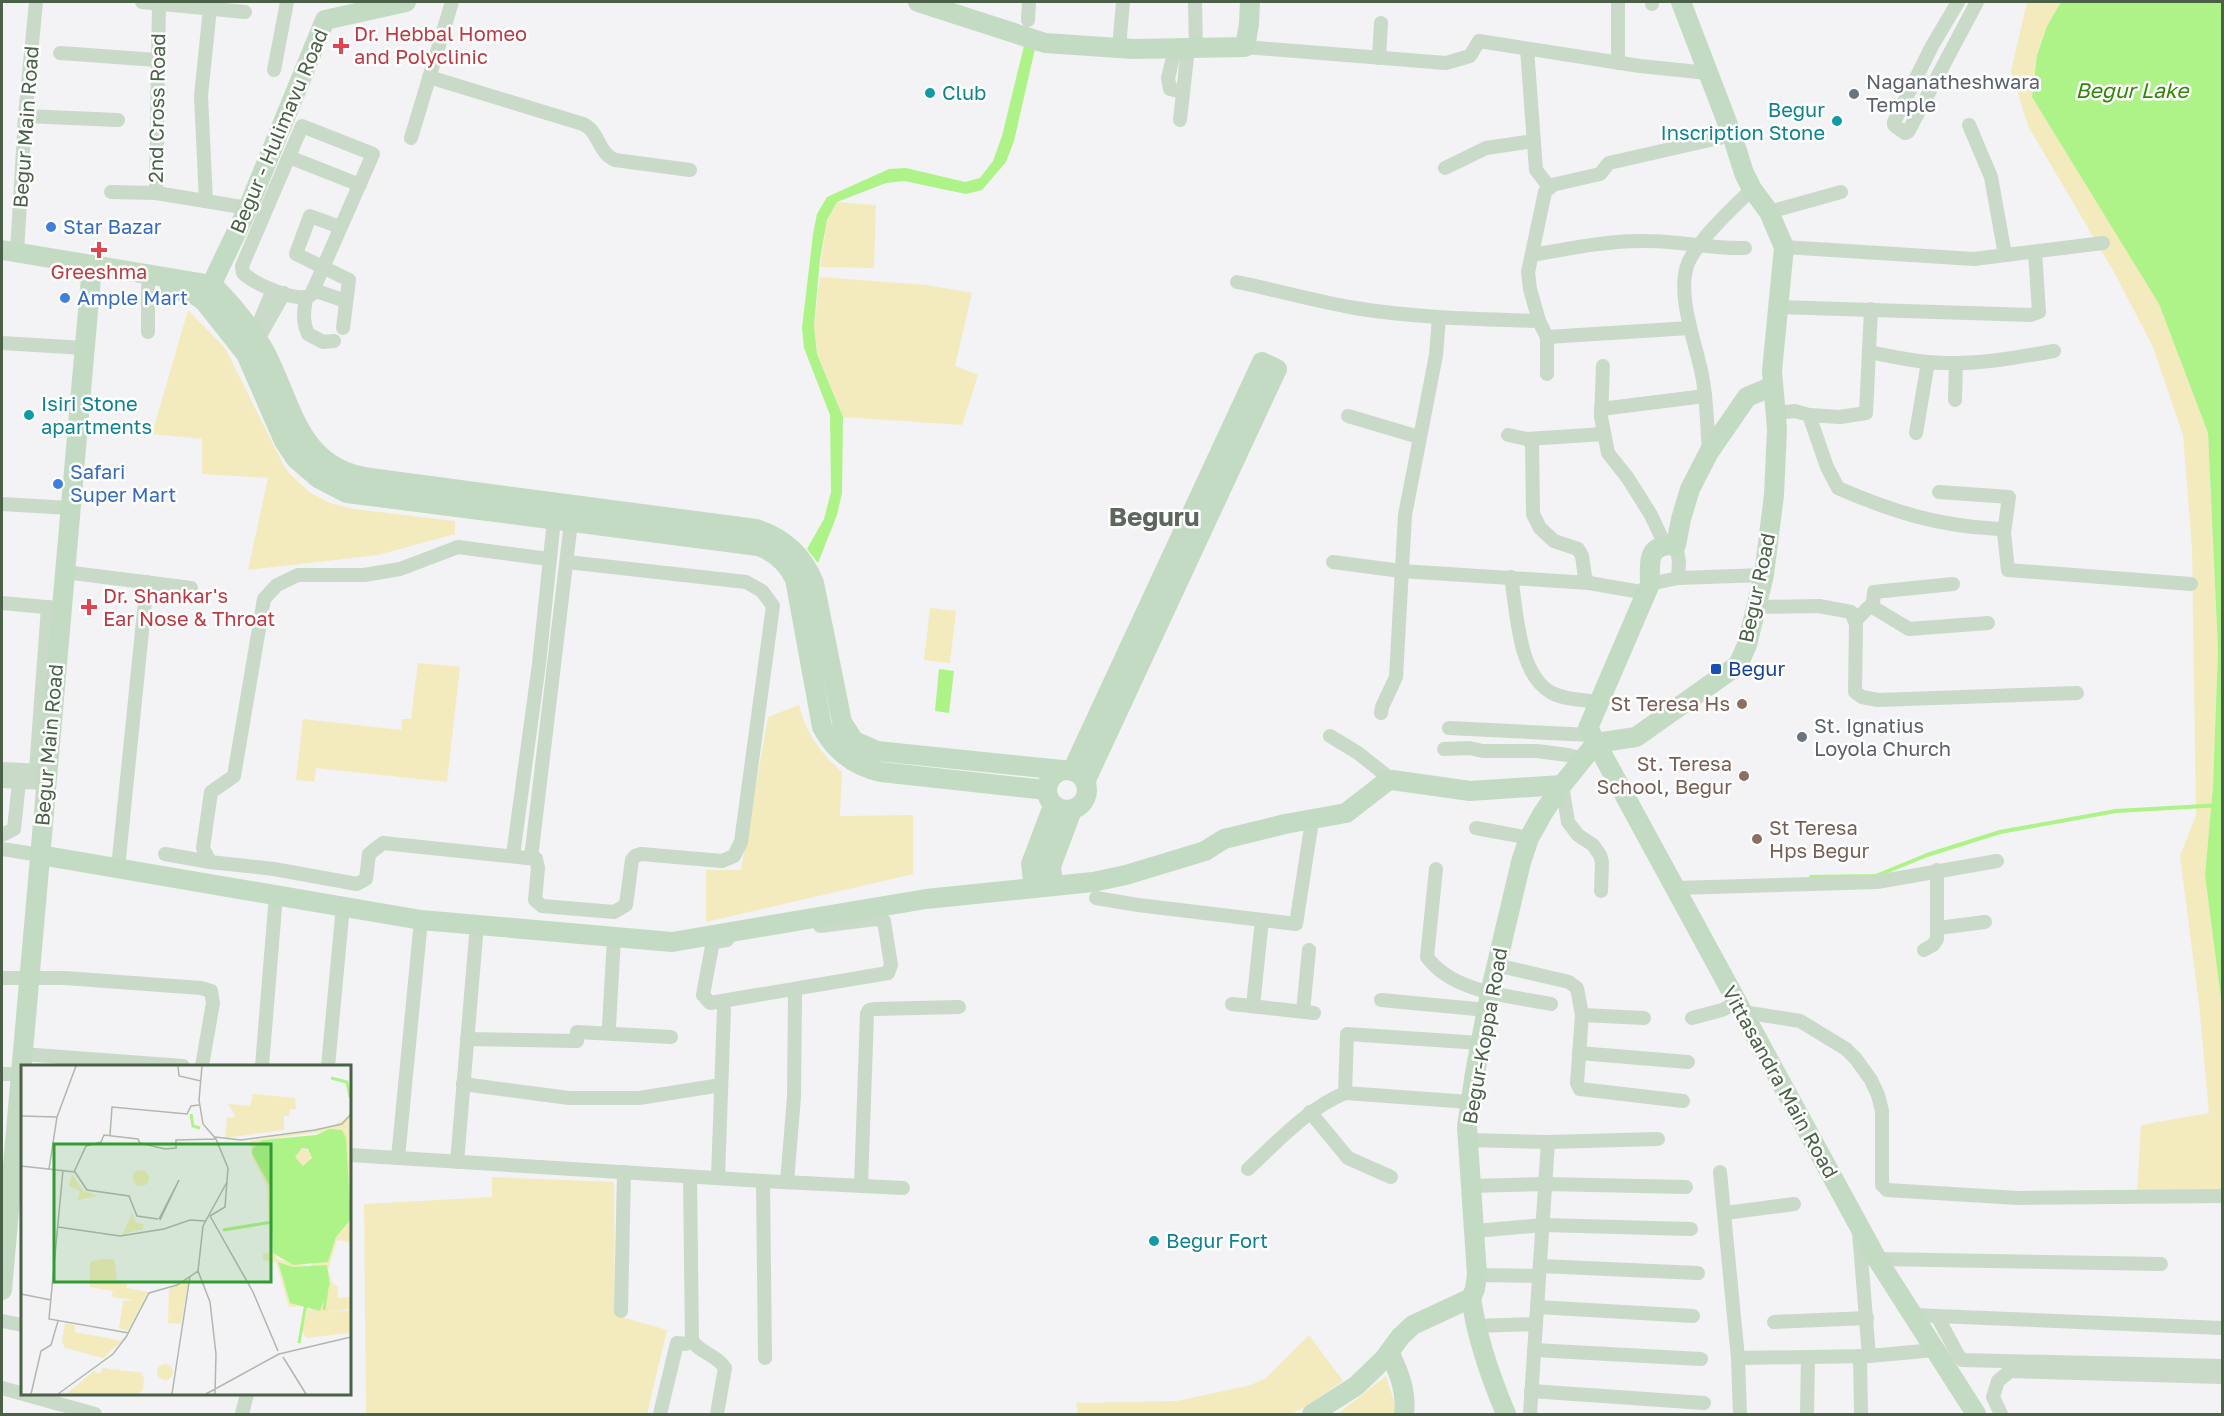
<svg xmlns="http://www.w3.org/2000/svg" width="2224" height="1416" viewBox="0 0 2224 1416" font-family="'Golos Text',sans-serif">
  <rect width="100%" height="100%" fill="#f3f2f4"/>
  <!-- green -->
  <g fill="#f3ebbe">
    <path d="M2027,2H2061L2047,26L2037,54L2032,97L2159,304L2208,433L2218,650L2213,786L2205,875L2222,1007V1191L2137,1193L2141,1125L2209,1113L2199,1004L2180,856L2196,815L2192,548L2183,435L2153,347L2114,272L2028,126L2011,71Z"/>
    <path d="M837,202L876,205L874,268L820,267L827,221Z"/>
    <path d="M820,277L926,285L972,293L955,366L978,375L962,425L843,417L817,353L814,326Z"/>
    <path d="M188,310L225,348L283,464L290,474L309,492L330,503L353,509L455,521V534L378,555L248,570L268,478L202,474V439L152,434Z"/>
    <path d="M930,608L956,611L950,663L924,660Z"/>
    <path d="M418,663L460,667L447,782L316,768L314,782L296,780L303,719L401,730L402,719H411Z"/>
    <path d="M799,705C806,733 820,753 842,772L840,816L913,815V874L706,922V870H741L768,717Z"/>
    <path d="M492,1177L614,1182L615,1315L667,1330L647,1414H366L364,1204L492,1197Z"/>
    <path d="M1309,1335L1343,1381L1303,1408L1290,1414H1078L1076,1403L1177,1401L1251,1385L1266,1378Z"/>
    <path d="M1386,1376L1398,1414H1338Z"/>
  </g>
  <!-- water -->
  <g fill="#adf388">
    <path d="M2061,2H2222V1007L2205,875L2213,786L2218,650L2208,433L2159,304L2032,97L2037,55L2047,26Z"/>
    <path d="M1024,46L1035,49L1014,141L1006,162L982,190L966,194L904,181L886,183L837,202L827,220L820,259L814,326L817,354L843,417L842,493L837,515L818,563L807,549L824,519L831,492L830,415L804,348L802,328L813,234L817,214L827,197L889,169L906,168L965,182L980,178L993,161L1002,136Z"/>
    <path d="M939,669L954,671L949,713L935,711Z"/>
  </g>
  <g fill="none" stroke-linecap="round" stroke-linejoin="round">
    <!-- stream -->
    <path stroke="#adf388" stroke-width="4" d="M1811,877L1876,876L1927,855L2000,832L2116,811L2222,805"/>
    <!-- street -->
    <g stroke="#c9dac8" stroke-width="14">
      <path d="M142,2L245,12"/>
      <path d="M159,2L156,193L248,208"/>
      <path d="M1195,2L1196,48"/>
      <path d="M1652,2V4"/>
      <path d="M1958,2L1932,46L1894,122V125L1905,133L1908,132L1977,2"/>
      <path d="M1618,3V63"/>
      <path d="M1028,20L1029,2"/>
      <path d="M1245,47L1446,63L1470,56L1479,41L1640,66L1708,73"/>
      <path d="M1119,48L1123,2"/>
      <path d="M1175,49L1168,78L1170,89L1183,92"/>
      <path d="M1527,49L1536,170L1550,188"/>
      <path d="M60,53L157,60"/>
      <path d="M1379,58L1381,23"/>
      <path d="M274,70L287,2"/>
      <path d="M429,77L583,124C599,131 598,153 615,160L690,170"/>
      <path d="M25,116L118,120"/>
      <path d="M1180,120L1188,48"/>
      <path d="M1969,125L1991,177L2005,255"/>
      <path d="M302,126L373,154L311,295C298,304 255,284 243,273L242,266Z"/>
      <path d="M411,138L452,2"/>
      <path d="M289,157L360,185"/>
      <path d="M1445,168L1486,148L1534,141"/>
      <path d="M111,192L156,193"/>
      <path d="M206,201L201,96L210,8"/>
      <path d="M1769,212L1841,192"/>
      <path d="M340,227L310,216L296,254L349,280L343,328"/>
      <path d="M1784,247L1974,259L2103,243"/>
      <path d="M17,252L25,116L36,2"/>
      <path d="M1533,255C1571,248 1610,240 1648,241C1680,241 1711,249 1745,248"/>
      <path d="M1237,282C1276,290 1315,301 1355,308C1416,318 1477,319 1539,321L1547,337L1690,328"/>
      <path d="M313,290L346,301"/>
      <path d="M306,298C304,311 302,321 308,334L323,342L334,341"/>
      <path d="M1778,307L2031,315L2039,312L2035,252"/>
      <path d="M1539,321L1530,289L1528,272L1545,192L1552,185L1600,174L1609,163L1732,135"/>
      <path d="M259,323L273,290"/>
      <path d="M148,332V286"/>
      <path d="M1547,337V374"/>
      <path d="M257,341L284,293"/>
      <path d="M2,343L84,348"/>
      <path d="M1869,352C1895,357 1921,363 1948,363C1983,364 2019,357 2054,351"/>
      <path d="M1603,366L1601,417L1608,453L1627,477L1651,515L1665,545"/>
      <path d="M1955,400L1956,363"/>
      <path d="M1601,409L1705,396"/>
      <path d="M1775,413L1795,411L1809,415L1827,467L1838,488C1893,512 1938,526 1999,529L2004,533"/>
      <path d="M1809,415L1840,417L1866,413L1871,309"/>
      <path d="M1348,416L1419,437"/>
      <path d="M1916,433L1928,362"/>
      <path d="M1508,435L1527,439L1532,443L1533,514L1540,528L1554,541L1578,549L1582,556L1585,577L1589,583L1647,593"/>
      <path d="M1527,439L1604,434"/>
      <path d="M1709,452C1707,427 1707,400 1702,375C1696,344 1677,297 1687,266C1695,242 1733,208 1752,189"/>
      <path d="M1939,492L2009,497L2004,533L2008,570L2191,584"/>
      <path d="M2,504L70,508"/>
      <path d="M1676,545L1679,561L1678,578"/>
      <path d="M549,559L458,547L400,569L364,575H298L277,585L264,599L234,776L211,792L203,848L210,862L274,869L357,884L366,879L369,854L383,843L536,859L538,868L535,900L542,906L614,912L626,905L632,860L635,856L641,854L722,861L734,856L741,842L773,606L762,591L746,582L567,562"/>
      <path d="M1333,562L1401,571L1589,583"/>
      <path d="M65,572L191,588"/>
      <path d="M1511,577C1517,612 1518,675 1552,693C1566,700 1584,700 1599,702"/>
      <path d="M1650,584L1678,578L1764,575"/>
      <path d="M2,603L56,608"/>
      <path d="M1871,606L1909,629L1988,623"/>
      <path d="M1756,607L1819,606L1851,612L1856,624L1855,692L1862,697L1878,700L2077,693"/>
      <path d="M1855,621L1873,603L1874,592L1953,584"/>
      <path d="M1381,713L1382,707L1396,677L1405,515L1436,355L1439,318"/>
      <path d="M1449,728L1590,735"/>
      <path d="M1330,736L1358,753L1392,780"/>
      <path d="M1444,749L1469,748L1483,751H1537L1568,755L1583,759"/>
      <path d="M2,769L45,771"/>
      <path d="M36,770L48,607"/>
      <path d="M2,781L46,783"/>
      <path d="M1562,785L1568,822L1578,835L1593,845L1600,855L1602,862L1601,891"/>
      <path d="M1476,828L1529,838"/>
      <path d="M2,835L14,829L19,782"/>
      <path d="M2,849L40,855"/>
      <path d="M165,854L210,862"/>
      <path d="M513,855L539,664L554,520"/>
      <path d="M531,858L571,522"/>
      <path d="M118,868L147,582"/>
      <path d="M1436,869L1427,957C1453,993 1511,996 1551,1004"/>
      <path d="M1675,888L1877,882L1997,861"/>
      <path d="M1096,898L1138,905L1296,924L1312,821"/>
      <path d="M1938,928L1985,922"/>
      <path d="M727,940L715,942L712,946L703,995L710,1003L888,973L891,965L884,921L876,919L820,926"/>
      <path d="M1924,950L1933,945L1937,939V870"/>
      <path d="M1496,965L1569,982L1577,988L1582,1015L1577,1083L1580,1089L1683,1101"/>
      <path d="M2,978H65L201,988L211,991L213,1003L202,1066"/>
      <path d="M1381,1000L1487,1010"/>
      <path d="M1232,1004L1314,1013"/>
      <path d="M1253,1006L1262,920"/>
      <path d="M1303,1011L1309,950"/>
      <path d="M1744,1012L1800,1021L1846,1049L1856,1059L1871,1080L1878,1095L1882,1111V1185L1887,1190L2018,1198L2222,1196"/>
      <path d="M1582,1015L1644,1018"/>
      <path d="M1692,1018L1722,1010L1737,1003"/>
      <path d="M609,1026L614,938"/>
      <path d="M467,1039L577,1041V1032L671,1037"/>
      <path d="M1579,1053L1688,1062"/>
      <path d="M22,1054L183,1066"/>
      <path d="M262,1066L276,895"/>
      <path d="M328,1066L343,906"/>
      <path d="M2,1074H21"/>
      <path d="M463,1084L569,1098H639L721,1085"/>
      <path d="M1345,1093L1347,1034L1480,1043"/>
      <path d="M1310,1112L1348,1158L1391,1177"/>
      <path d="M1468,1140L1548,1142L1658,1139"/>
      <path d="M350,1155L763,1181L903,1188"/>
      <path d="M398,1158L421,920"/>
      <path d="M457,1162L477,924"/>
      <path d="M1248,1169C1278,1141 1307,1109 1345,1093L1470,1102"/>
      <path d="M1720,1172L1738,1358L1869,1356L1935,1350"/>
      <path d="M718,1178L724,1009"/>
      <path d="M763,1181L765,1358"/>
      <path d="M787,1182L794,1097L795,996"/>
      <path d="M861,1185L867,1014L869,1010L874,1009L959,1007"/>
      <path d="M1471,1186L1545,1184L1686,1187"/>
      <path d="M1725,1213L1794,1204"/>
      <path d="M1475,1231L1543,1225L1691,1229"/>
      <path d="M1859,1232L1869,1356"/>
      <path d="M1877,1259L2161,1264"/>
      <path d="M1540,1266L1698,1273"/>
      <path d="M1477,1275L1539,1276"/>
      <path d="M1537,1307L1693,1316"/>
      <path d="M621,1311L624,1172"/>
      <path d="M1912,1315L2222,1328"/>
      <path d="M1937,1316L1958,1355L1962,1360L2222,1366"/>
      <path d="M2,1321L22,1325"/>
      <path d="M1774,1322L1867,1318"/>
      <path d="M1475,1326L1536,1324"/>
      <path d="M692,1341C700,1353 717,1355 725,1368L717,1414"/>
      <path d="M1534,1350L1701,1359"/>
      <path d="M1860,1356L1861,1414"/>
      <path d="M1738,1358L1740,1414"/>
      <path d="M2,1388L95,1414"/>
      <path d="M1531,1391L1704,1403"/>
      <path d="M242,1414L247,1394"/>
      <path d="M660,1414L677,1343L685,1344L692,1341L690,1177"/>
      <path d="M1530,1414L1548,1142"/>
      <path d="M1807,1414L1808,1357"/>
      <path d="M2001,1414L1993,1397L1998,1381L2010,1371L2222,1377"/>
    </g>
    <!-- secondary -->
    <g stroke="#c4dbc3" stroke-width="20">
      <path d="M918,2L1045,43L1133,49L1245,47L1249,24L1250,2"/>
      <path d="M2,250L212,285C229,300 253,331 264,350C293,404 297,468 370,478L756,529C784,538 803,555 814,583L842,722L854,741L877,751L1062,770"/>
      <path d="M170,289L191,292L204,301L246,354L284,441L296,459L318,478L347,493L758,546C776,552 787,563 795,579L822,727C835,751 853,766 881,772L1046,790"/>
      <path d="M206,296L248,208L325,20L406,2"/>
      <path d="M1773,386L1747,397L1709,452L1690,489L1681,519L1676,545C1646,544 1650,561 1650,584L1588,728L1877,1259L1976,1414"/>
      <path d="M1596,743L1636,737L1738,665L1747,645L1764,575L1774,495L1777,429L1772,371L1784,247L1769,212L1752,189L1744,173L1732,135L1681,2"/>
      <circle cx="1067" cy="790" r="20"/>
      <path d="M1072,771L1262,362L1277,369L1085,782"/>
      <path d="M40,855L421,920L672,942L926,899L1093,882L1126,875L1205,851L1224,839L1285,824L1346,813L1386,782L1392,780L1470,791L1562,785"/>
      <path d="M1053,885L1051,866L1072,810"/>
      <path d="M1034,887L1031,864L1053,806"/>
      <path d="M2,1290L92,266"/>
      <path d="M1471,1298C1477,1339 1490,1376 1506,1414"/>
      <path d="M1389,1352C1399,1372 1407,1392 1404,1414"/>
      <path d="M1312,1414L1356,1386L1384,1359L1401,1336L1413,1325L1471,1298L1475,1289L1477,1275L1467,1127L1475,1073L1490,993L1521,862L1529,838L1543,813L1562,785L1596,743"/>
    </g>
  </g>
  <!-- markers -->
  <g fill="#e0444e" stroke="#fff" stroke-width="2">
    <path d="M338 37h6v6h6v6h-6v6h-6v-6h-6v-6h6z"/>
    <path d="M96 241h6v6h6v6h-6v6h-6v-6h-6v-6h6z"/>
    <path d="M86 598h6v6h6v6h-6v6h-6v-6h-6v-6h6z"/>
  </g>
  <g fill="#0f9aa8" stroke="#fff" stroke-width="2">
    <circle cx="930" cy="93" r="6"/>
    <circle cx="1837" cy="121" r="6"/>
    <circle cx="29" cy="415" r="6"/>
    <circle cx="1154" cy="1241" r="6"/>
  </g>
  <g fill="#6b7280" stroke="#fff" stroke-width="2">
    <circle cx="1854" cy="94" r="6"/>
    <circle cx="1802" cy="737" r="6"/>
  </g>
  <g fill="#3f7fe0" stroke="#fff" stroke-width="2">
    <circle cx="51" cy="227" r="6"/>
    <circle cx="65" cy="298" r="6"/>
    <circle cx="58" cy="484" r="6"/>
  </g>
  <rect fill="#1a4fb4" stroke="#fff" stroke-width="2" x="1710" y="663" width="12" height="12" rx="3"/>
  <g fill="#8d6e63" stroke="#fff" stroke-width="2">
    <circle cx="1742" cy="704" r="6"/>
    <circle cx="1744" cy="776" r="6"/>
    <circle cx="1757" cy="839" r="6"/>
  </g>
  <g text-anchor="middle" stroke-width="5" stroke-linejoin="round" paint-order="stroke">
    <!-- health labels -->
    <g font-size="20" fill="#be3a42" stroke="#fff" text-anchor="start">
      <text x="354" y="41">Dr. Hebbal Homeo<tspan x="354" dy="23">and Polyclinic</tspan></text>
      <text x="99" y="279" text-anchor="middle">Greeshma</text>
      <text x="103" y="603">Dr. Shankar's<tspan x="103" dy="23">Ear Nose &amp; Throat</tspan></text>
    </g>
    <!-- worship labels -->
    <g font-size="20" fill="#5b616d" stroke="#fff" text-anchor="start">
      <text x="1866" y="89">Naganatheshwara<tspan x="1866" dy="23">Temple</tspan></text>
      <text x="1814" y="733">St. Ignatius<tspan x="1814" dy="23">Loyola Church</tspan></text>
    </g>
    <!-- culture labels -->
    <g font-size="20" fill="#0d838f" stroke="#fff" text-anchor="start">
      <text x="942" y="100">Club</text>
      <text x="1825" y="117" text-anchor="end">Begur<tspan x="1825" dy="23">Inscription Stone</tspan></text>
      <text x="41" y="411">Isiri Stone<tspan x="41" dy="23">apartments</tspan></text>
      <text x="1166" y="1248">Begur Fort</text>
    </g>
    <!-- street labels -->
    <g font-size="20" fill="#4a6148" stroke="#fff">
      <text transform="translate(157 108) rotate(-89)" y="7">2nd Cross Road</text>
      <text transform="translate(26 127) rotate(-86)" y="7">Begur Main Road</text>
      <text transform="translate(279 131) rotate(-67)" y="7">Begur - Hulimavu Road</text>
      <text transform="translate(1757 588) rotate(-78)" y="7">Begur Road</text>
      <text transform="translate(49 745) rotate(-85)" y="7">Begur Main Road</text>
      <text transform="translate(1485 1036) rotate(-80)" y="7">Begur-Koppa Road</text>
      <text transform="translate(1780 1082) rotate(61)" y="7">Vittasandra Main Road</text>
    </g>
    <!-- shop labels -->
    <g font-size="20" fill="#366cbe" stroke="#fff" text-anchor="start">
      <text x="63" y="234">Star Bazar</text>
      <text x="77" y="305">Ample Mart</text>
      <text x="70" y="479">Safari<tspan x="70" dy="23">Super Mart</tspan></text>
    </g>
    <!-- transit labels -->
    <g font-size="20" fill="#164399" stroke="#fff" text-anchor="start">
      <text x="1728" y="676">Begur</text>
    </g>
    <!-- education labels -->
    <g font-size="20" fill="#785e54" stroke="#fff" text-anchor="end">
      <text x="1730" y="711">St Teresa Hs</text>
      <text x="1732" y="771">St. Teresa<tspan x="1732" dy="23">School, Begur</tspan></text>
      <text x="1769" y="835" text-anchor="start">St Teresa<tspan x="1769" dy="23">Hps Begur</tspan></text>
    </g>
    <!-- water labels -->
    <g font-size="21" font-style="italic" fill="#328806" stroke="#fff">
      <text x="2132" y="98">Begur Lake</text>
    </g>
    <!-- district labels -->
    <g font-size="26" font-weight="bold" fill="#5d675d" stroke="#fff">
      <text x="1154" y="526">Beguru</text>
    </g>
  </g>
  <!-- overview -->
  <g transform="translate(21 1065)">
    <rect width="330" height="330" fill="#f3f2f4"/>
    <path d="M232,29L274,33L275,44H269L268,51H263V65L204,73L206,53L215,52L207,39L229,41ZM330,50V121L324,104L325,74L298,67L241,75L232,83L249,121L248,164L256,194L289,201L330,154V177L316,175L307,205L312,219L317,221L316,233L330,232V244L301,248L330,245V268L285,273L280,263L286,247L283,241L268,242L255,197L242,195V189L249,187L246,121L231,91L229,76L312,61ZM257,198L272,202L306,200L309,218L301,242L288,245L286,240L269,238ZM274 92a8 8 0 1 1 16 0a8 8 0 1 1-16 0ZM112 113a8 8 0 1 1 16 0a8 8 0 1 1-16 0ZM51,109L62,126L77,131L57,135L59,126L48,121ZM111,148L115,158L122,159V164L102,169ZM81,194H93L96,217L106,219V223L127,227L107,266L98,263L102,236L114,235L90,232L92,226L69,222V197ZM168,213L160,259L147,258L148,224ZM44,258L54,260V267L101,276L82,293L44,283L41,276ZM136 307a8 8 0 1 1 16 0a8 8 0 1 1-16 0ZM81,303L123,308L119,310L123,312L122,324L118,329H45L73,306L79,309Z" fill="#f3ebbe" fill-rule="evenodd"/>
    <path d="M309,64L321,65L325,73L330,154L315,172L307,197L272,200L252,188L249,121L231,88L232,83L241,75L295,70ZM281,83L287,84L291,93L282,101L274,92ZM257,197L272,202L306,200L309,219L299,246L269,238Z" fill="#adf388" fill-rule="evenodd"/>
    <path fill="none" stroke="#adf388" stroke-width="3" d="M310,13L326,17L329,32M170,49L172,61L179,63M202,165L251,157M303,245L306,224M278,278L285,238"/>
    <path fill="none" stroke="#afb8af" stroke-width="1.5" d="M157,1L158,11L180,16M181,1L178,35L182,59L195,74L207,103L204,142L189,151M0,51L36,52M89,70L91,42L166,49L170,41L178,40M194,72L220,75L294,65L321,59L330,49M0,101L54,107L66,125L108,131L116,151L137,154M28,104L36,52L55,1M42,105L28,254L108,268M53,107L65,81L80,77L83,70L117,74L119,78L144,84L155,83V75L195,74M189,151L232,227L257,286M138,154L158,115L139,155M37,162L99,171L143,164L169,155L185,156M177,206L189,237L195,289L194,329M0,229L30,235M262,292L285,329M10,329L20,286L30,280L37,256M37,329L92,289L105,272L128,228L156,220L177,206L182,161L206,117M151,329L169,211M185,329L258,289L330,272"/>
    <path fill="#319c31" fill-opacity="0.15" stroke="#319c31" stroke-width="3" d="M33,79H250V217H33Z"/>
    <rect width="330" height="330" fill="none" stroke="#4a6148" stroke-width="3"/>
  </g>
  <!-- border -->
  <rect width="2224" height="1416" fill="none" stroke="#4a6148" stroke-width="6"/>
</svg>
